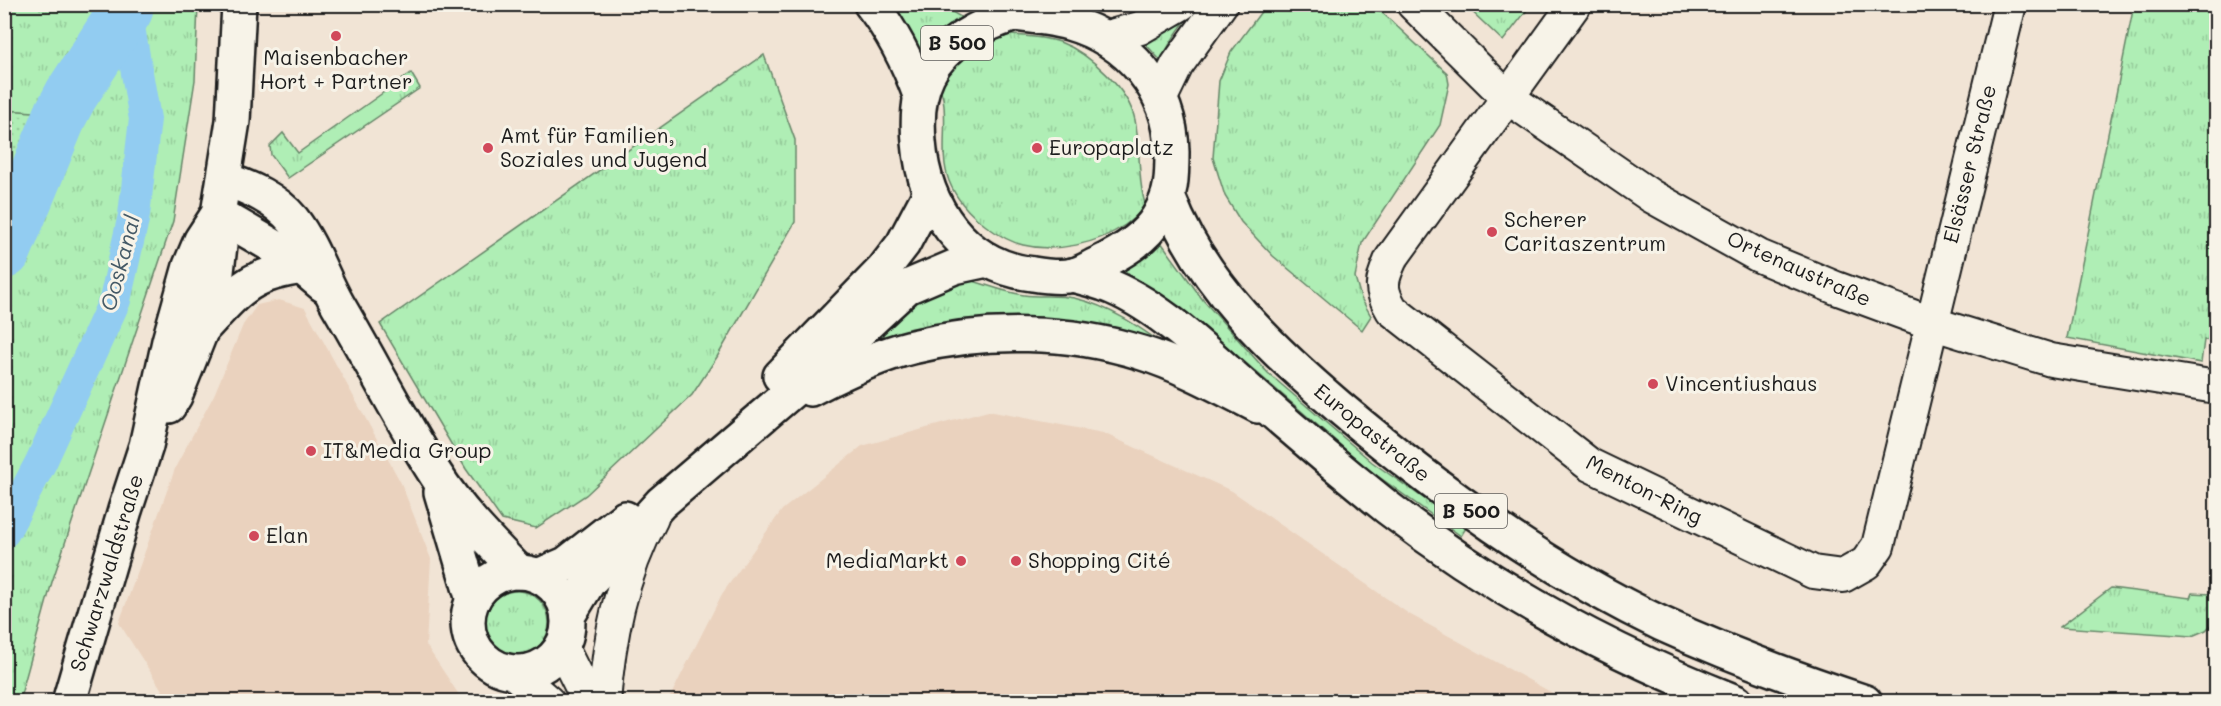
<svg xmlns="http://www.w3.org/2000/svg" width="2221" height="706" viewBox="0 0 2221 706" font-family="Mali,sans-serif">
  <defs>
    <pattern id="grass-tufts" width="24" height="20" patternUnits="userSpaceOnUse" patternTransform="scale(1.5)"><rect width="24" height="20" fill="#afeeb5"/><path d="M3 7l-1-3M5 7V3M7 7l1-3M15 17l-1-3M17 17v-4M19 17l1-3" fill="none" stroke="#96cc9b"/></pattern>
    <pattern id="garden-dots" width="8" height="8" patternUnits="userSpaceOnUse" patternTransform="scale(1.5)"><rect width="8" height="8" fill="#afeeb5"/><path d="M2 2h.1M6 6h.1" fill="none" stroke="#96cc9b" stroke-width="1.8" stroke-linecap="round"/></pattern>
  </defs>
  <rect width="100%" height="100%" fill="#f1e4d5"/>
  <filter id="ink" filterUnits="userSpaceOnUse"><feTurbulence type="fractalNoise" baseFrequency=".0167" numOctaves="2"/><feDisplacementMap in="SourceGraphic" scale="12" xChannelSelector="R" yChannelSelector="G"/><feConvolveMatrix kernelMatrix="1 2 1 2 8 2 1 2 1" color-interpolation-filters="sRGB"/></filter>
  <g filter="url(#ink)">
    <!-- built -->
    <g fill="#ead2be">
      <path d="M279,300L305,308L401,483L431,559L426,645L463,701H169L119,623L176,466L214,395L243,325L257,305Z"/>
      <path d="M988,411L1103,433L1232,491L1409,614L1567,701H668L722,594L782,510L862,446Z"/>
    </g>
    <!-- grass -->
    <g fill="url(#grass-tufts)" stroke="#668568" stroke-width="1.5">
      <path d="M1353,4L1374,5L1447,73L1449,84L1440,125L1362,243L1355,277L1361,298L1371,316L1362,330L1273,256L1241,222L1225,196L1213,158L1219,81L1231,52L1266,5Z"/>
      <path d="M4,5H111L110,17L71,95L91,106L138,20L142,5H198L195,80L173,221L52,582L19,702L4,701L5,252L61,115L5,110Z"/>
      <path d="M890,5H940L961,17L933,36L920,52Z"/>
      <path d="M1194,5H1201C1183,21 1171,39 1161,61L1141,39Z"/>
      <path d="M1465,5H1531L1503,41Z"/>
      <path d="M2134,5H2216V341L2204,340L2201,363L2067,338Z"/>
      <path d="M1010,35C1026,36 1044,37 1060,42C1089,53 1129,90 1135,120C1141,149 1137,179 1146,207C1139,213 1132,220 1125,225C1097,244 1056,253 1023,245C1010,242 997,234 986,226C971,215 956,199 949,181C939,154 948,125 943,98C942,93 939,86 937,81L946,69L989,40Z"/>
      <path d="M764,55L795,140V222L717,357L692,395L586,495L536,528L502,520L466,469L380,324Z"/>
      <path d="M411,73L420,88L288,178L271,155L270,146L283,133L298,153Z"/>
      <path d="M1158,238L1203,300L1268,373L1372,462L1466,528L1461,536L1368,469L1188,313L1119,267Z"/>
      <path d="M962,278C983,283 1002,292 1024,295C1040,297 1058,295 1074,298C1114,307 1146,332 1178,355L1156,348L852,353L910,298Z"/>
      <path d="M2111,588L2190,598L2192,593L2211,594L2216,604V620L2206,630L2192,636L2060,627Z"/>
      <circle cx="517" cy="623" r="32"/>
    </g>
    <!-- garden -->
    <path fill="url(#garden-dots)" stroke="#668568" stroke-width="1.5" d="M5,110L61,114L5,252L4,110Z"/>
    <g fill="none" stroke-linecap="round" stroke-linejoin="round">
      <!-- canal -->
      <path stroke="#92ccf1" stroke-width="32" d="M4,532L41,462L115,300L134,215L145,119L126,10"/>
      <!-- river -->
      <path stroke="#92ccf1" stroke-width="54" d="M4,252L61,114L71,95L126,10V4"/>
      <defs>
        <g id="minor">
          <path d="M1413,4L1507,97L1651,196L1759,256L1836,288L1931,323L2051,360L2216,387"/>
          <path d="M1575,4L1391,259C1381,281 1379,289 1392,310L1590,465L1813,572L1843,576L1866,563L1878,546L2010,4"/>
          <path d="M1104,38L1140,28L1181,4"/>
          <path d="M1161,98L1177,65L1221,4"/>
          <path d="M562,648L589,702"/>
          <path d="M514,673L548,702"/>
          <path d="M604,702C609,638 621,575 652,518"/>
        </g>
        <g id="tertiary">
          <path d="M224,179C250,188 275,198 293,220C313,246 322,277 338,305C371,361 401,420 436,475C459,511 490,542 519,572"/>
          <path d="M218,214L285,253L323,285"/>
          <path d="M204,327C239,289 250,274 304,267"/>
          <path d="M780,376L883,270L903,244L930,193"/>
          <path d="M810,389C841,373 879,355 912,347C985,329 1069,330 1142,353C1181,365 1221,387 1258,406"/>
          <path d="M169,406L175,396L201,331L217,272L220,245L218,214L233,121L239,4"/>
          <path d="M441,492L473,600"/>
          <circle cx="518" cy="622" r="50"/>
          <path d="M538,576L566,564L625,518"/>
          <path d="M568,616L588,583L661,503L825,363L907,287L954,267L987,260"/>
          <path d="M69,702L125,510L146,446L169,341L190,266L201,240L218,214"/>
        </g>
        <g id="primary">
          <path d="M871,4C893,32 908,62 920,95"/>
          <path d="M1015,14C1033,16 1051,18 1069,23C1128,40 1171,89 1172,152C1172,178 1172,194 1158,217C1145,239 1121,253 1098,264C1091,267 1082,273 1074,275C1061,278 1045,276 1033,274C963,266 924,207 919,142C917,119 918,95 928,75C944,42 982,25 1015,14Z"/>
        </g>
        <g id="trunk">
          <path d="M1169,199C1201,283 1272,350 1339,407C1439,491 1544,568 1662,624C1728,654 1796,679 1865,702"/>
          <path d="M1073,275C1083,278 1094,280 1104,284C1161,305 1211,358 1256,397C1299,435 1343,472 1388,508C1493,589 1613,654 1736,702"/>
        </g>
      </defs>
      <!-- minor casing -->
      <use href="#minor" stroke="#1c1c1c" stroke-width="36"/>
      <!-- tertiary casing -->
      <use href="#tertiary" stroke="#1c1c1c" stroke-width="38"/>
      <!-- primary casing -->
      <use href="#primary" stroke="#1c1c1c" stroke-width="38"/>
      <!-- trunk casing -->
      <use href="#trunk" stroke="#1c1c1c" stroke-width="38"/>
      <!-- minor -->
      <use href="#minor" stroke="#f7f3e8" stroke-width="32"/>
      <!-- tertiary -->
      <use href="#tertiary" stroke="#f7f3e8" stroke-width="33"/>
      <!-- primary -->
      <use href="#primary" stroke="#f7f3e8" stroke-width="33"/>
      <!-- trunk -->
      <use href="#trunk" stroke="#f7f3e8" stroke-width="33"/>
    </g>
  </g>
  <!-- markers -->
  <g fill="#d1495b" stroke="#f7f3e8" stroke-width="2">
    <circle cx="336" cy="36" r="6"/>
    <circle cx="488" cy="148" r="6"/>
    <circle cx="1037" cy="148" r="6"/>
    <circle cx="1492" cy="232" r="6"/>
    <circle cx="1653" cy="384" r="6"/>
    <circle cx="311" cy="451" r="6"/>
    <circle cx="254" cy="536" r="6"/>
    <circle cx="961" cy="561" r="6"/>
    <circle cx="1016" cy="561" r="6"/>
  </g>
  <g text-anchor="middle" stroke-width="6" stroke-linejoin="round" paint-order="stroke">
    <!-- shield labels -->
    <g fill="#f7f3e8" stroke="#5e5c59" stroke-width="1.5">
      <rect x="921" y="26" width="72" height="34" rx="4.5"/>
      <rect x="1435" y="494" width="72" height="34" rx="4.5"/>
    </g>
    <g font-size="20" font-weight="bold" fill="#1c1c1c">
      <text x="957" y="50">B 500</text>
      <text x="1471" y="518">B 500</text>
    </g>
    <!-- poi labels -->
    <g font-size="21" fill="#1c1c1c" stroke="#f7f3e8" text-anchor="start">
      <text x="336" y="65" text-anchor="middle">Maisenbacher<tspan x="336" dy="24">Hort + Partner</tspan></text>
      <text x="500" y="143">Amt für Familien,<tspan x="500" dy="24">Soziales und Jugend</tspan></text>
      <text x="1049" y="155">Europaplatz</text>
      <text x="1504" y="227">Scherer<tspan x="1504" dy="24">Caritaszentrum</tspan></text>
      <text x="1665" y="391">Vincentiushaus</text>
      <text x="323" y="458">IT&amp;Media Group</text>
      <text x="266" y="543">Elan</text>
      <text x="949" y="568" text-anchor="end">MediaMarkt</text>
      <text x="1028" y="568">Shopping Cité</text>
    </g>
    <!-- street labels -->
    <g font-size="21" fill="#1c1c1c" stroke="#f7f3e8">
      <text transform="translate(1970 164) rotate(-76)" y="7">Elsässer Straße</text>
      <text transform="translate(1799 269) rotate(24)" y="7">Ortenaustraße</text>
      <text transform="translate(1372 433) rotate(39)" y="7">Europastraße</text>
      <text transform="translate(1644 490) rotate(27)" y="7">Menton-Ring</text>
      <text transform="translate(107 573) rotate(-73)" y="7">Schwarzwaldstraße</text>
    </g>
    <!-- water labels -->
    <g font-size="22" font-style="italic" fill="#455a67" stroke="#f7f3e8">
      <text transform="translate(120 263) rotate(-75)" y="8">Ooskanal</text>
    </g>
  </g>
  <!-- margin -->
  <rect width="2221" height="706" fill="none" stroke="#f7f3e8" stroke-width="24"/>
  <rect x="12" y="12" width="2197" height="682" fill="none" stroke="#1c1c1c" stroke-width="2" filter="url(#ink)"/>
</svg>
